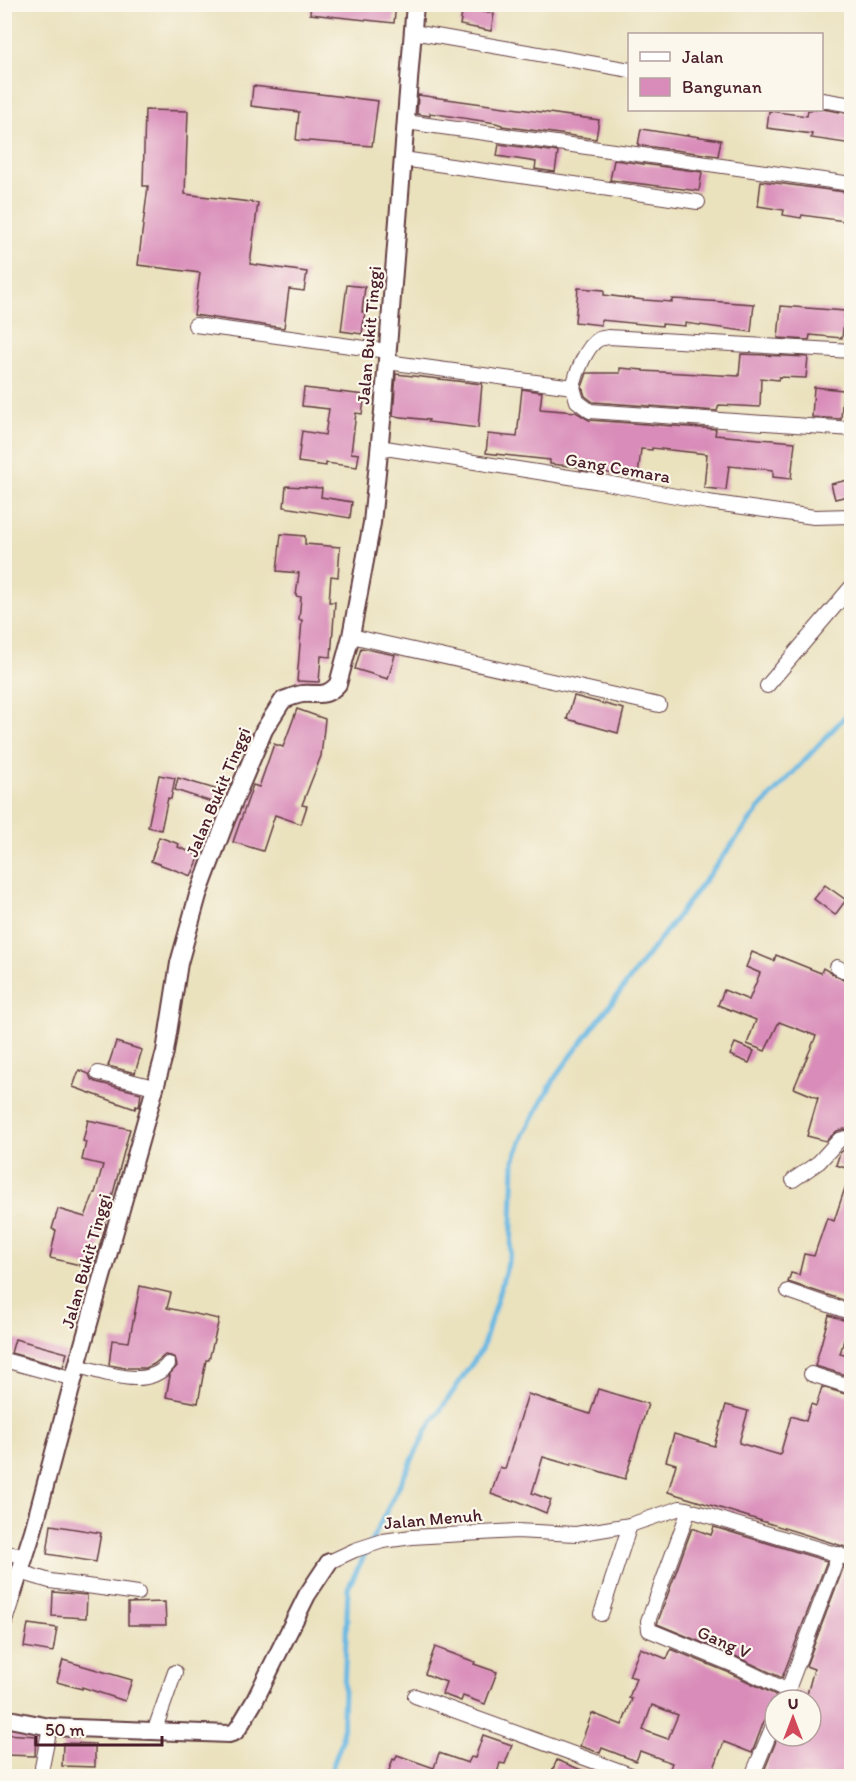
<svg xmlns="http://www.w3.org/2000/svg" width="856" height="1781" viewBox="0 0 856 1781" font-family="Itim,sans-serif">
  <rect width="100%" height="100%" fill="#fbf7ec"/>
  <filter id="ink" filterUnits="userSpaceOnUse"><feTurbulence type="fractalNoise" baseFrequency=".0167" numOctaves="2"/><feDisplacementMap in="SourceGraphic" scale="12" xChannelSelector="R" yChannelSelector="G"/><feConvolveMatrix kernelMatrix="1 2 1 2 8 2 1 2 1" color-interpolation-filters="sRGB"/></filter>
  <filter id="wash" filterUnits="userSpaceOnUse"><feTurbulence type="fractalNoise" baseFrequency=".008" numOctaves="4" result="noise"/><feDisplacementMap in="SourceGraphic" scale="24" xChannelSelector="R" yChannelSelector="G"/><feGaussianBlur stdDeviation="1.35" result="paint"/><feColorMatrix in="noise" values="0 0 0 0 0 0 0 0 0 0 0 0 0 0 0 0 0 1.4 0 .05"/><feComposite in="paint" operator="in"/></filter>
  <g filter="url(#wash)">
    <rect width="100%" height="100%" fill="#eae1bd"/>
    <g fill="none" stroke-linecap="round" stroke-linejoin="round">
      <!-- stream -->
      <path stroke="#68b8e3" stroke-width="5" d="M329,1776L342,1741L348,1588L428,1428L482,1349L511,1253L514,1160L525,1132L556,1076L759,809L852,709"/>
    </g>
    <g id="blocks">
      <!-- building -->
      <g fill="#d98cb9" fill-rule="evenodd">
        <path d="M311,4H396L394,23L310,14Z"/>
        <path d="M463,8L494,14L491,31L460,25Z"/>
        <path d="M253,86L378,101L372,146L296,140L299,112L251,106Z"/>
        <path d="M418,95L599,120L596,139L502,126V125L496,123L430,113V116L417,114Z"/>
        <path d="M822,109L852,114V144L811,138L812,134L767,128L769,111L807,116L808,110Z"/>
        <path d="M145,110L188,111L185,194L258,203L250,264L307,272L304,291L289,289L284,328L194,315L200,273L138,265L148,186H143Z"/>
        <path d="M641,129L686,136L687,135L721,140L718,156L638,145Z"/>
        <path d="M499,144L558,152L555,172L535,169L536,162L497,156Z"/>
        <path d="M614,160L702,172L699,191L610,180Z"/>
        <path d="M761,181L852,193V220L844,219V221L802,215L801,218L783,215L784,210L758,206Z"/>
        <path d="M347,285L365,287L362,312H365L362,334L341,331Z"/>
        <path d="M578,288L604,290V295L644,300L672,302V299L693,300L754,304L751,332L685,323V326L662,324V326L601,320V325L575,322Z"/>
        <path d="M781,306L845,311L842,338L810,335L809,340L778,338Z"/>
        <path d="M741,354L808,357L806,378L779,377L778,380L761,378L760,407L719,405L717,411L593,402L585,396L582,387L587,373H620V368L643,370V371L739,376Z"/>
        <path d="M396,374L482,384L478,428L428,422L429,420L393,416Z"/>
        <path d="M814,387L843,390L841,419L812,417Z"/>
        <path d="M304,388L365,395L362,414L356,413L351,453L359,454L357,467L326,463V466L298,462L302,431L325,435L329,409L302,406Z"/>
        <path d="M522,389L542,392L540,409L576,412L589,420L716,429L715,435L795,442L791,479L773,477V470L729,466L726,490L704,488L707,454L652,448V450L641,449L638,476L598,472L580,470V467L550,464V460L486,453L488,434L517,437Z"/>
        <path d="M852,479V495L835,499L831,484Z"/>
        <path d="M286,486L322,488L321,497L352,502L350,518L284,507Z"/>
        <path d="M281,534L305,536V544L340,547L338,577L331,576L329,602H335L331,657L321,656L319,682L297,681L302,620H299L301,597L296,596L299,573L277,571Z"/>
        <path d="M361,648L395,655L388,679L355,669Z"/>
        <path d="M574,696L624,709L618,733L567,719Z"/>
        <path d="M297,709L325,719L321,756L302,805L307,806L301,824L275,815L263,851L233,842L253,785L259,787L274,744L283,747Z"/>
        <path d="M159,775L175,778L171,799L168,798L161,830L148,827Z"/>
        <path d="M178,778L222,791L218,804L175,790Z"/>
        <path d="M159,837L179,844L178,847L200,856L191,876L151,861Z"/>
        <path d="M825,885L846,900L835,915L814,899Z"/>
        <path d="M752,952L774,961L776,955L821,973L823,968L852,985V1130L844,1129L837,1131L826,1141L807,1136L818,1098L794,1088L816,1036L779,1022L765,1051L747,1044L756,1020L718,1005L724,990L749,1000L760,973L746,967Z"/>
        <path d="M116,1042L142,1050L135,1073L108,1066Z"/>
        <path d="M735,1043L754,1051L749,1063L730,1055Z"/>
        <path d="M79,1070L89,1074L91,1079L96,1082L141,1093L139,1107L136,1106L135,1109L73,1087Z"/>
        <path d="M88,1120L130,1129L111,1201L104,1223L106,1224L93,1268L50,1258L56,1230L52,1229L58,1209L85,1217L94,1193H95L103,1165L82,1160L86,1142L83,1141Z"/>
        <path d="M847,1147L852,1148V1170L836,1165L840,1153Z"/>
        <path d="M849,1176H852V1303L788,1282L791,1273L799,1275L804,1254L814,1256L827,1218L834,1221Z"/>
        <path d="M140,1286L171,1293L167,1308L219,1319L209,1360H206L198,1403L166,1397L170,1376H168L177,1366L175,1358L171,1356L165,1355L154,1364L146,1368H126L109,1365L112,1340L129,1342Z"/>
        <path d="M829,1315L849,1322L840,1354L852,1357V1377L815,1366Z"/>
        <path d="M15,1339L67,1353L63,1367L11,1353Z"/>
        <path d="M822,1387L852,1396V1549L668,1492L676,1464L666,1461L674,1434L714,1446L726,1405L748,1411L739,1443L780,1455L791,1416L806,1421L811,1404L816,1406Z"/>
        <path d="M598,1389L648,1404L625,1479L572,1463L571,1465L543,1457L532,1493L551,1500L546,1513L515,1500L514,1502L491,1494L500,1467L505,1469L528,1394L590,1414Z"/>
        <path d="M51,1525L101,1533L96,1562L47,1554Z"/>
        <path d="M714,1527L827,1561L782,1678L737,1657L657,1624L692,1528L711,1535Z"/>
        <path d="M844,1566L852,1568V1768L848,1776H762L778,1736H811V1700H794L797,1691L807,1694L814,1669L806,1666Z"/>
        <path d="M53,1592L87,1595L86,1618L52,1616Z"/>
        <path d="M165,1602L166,1625H128V1603Z"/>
        <path d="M28,1624L57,1628L53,1652L24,1647Z"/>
        <path d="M435,1647L475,1662L474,1664L497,1672L485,1704L463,1696L461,1701L442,1694L446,1682L425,1674Z"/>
        <path d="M640,1648L667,1659L671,1649L730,1673L776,1695L775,1700H772L752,1753L724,1742L711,1776H667L672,1763L640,1751L636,1761L602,1748L600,1753L580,1746L592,1713L622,1725L632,1699L629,1698L636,1678L629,1676ZM652,1705L678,1715L668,1739L643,1730Z"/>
        <path d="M63,1660L132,1680L125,1701L82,1687V1689L57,1682Z"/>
        <path d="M7,1734L36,1736L35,1756L6,1755Z"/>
        <path d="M483,1735L512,1745L505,1764L500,1763L497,1773L501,1774L500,1776H387L393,1759L395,1760L397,1755L434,1768L439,1753L468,1763L471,1757L475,1758Z"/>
        <path d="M63,1743L95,1744V1767L62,1766Z"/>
        <path d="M557,1760L596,1776H550Z"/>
      </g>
    </g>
  </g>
  <g filter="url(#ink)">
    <use href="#blocks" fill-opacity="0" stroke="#623c41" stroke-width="1.5"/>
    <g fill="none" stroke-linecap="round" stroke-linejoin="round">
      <defs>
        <g id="minor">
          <path d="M413,32L630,70"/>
          <path d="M822,100L852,105"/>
          <path d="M406,122L852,184"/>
          <path d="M403,159L698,202"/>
          <path d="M195,325L387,351"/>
          <path d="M387,362L573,387C576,374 586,346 599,339C602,338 605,338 608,337L852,351"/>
          <path d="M573,387L577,401L590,411L852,429"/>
          <path d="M379,447L601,482L708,502L814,517L852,516"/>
          <path d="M351,636L659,705"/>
          <path d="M767,686L852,586"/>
          <path d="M837,967L852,975"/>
          <path d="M98,1073L154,1087"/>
          <path d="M793,1180L819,1162L839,1140L846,1138L852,1139"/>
          <path d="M788,1291L852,1313"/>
          <path d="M4,1360L74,1379"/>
          <path d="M77,1366C105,1372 147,1391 168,1364"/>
          <path d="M811,1374L852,1387"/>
          <path d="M689,1510L648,1621L649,1630L734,1665L788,1691"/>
          <path d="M4,1552L26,1557"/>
          <path d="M329,1562L355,1550L383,1541L412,1537L516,1531L576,1534L630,1525L680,1508L686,1509L852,1559"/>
          <path d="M20,1572L50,1581L138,1593"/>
          <path d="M601,1614L630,1525"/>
          <path d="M415,1696L634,1776"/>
          <path d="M784,1700L839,1554"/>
          <path d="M154,1732L175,1672"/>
          <path d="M42,1767L50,1727"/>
          <path d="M752,1776L775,1721"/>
        </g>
        <g id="tertiary">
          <path d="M4,1621L33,1531L77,1366L165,1052L179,963L198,895L227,818L264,730L283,700C289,698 296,695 302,694C318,693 326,698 338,684L351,636L372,523L383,411L415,4"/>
          <path d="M4,1718L50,1727L229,1734L235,1732L239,1727L254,1702L307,1595L329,1562"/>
        </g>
      </defs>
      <!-- minor casing -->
      <use href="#minor" stroke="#623c41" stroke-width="16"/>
      <!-- tertiary casing -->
      <use href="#tertiary" stroke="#623c41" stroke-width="20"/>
      <!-- minor -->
      <use href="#minor" stroke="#fff" stroke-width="14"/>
      <!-- tertiary -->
      <use href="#tertiary" stroke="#fff" stroke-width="16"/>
    </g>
  </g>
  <g text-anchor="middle" stroke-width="4.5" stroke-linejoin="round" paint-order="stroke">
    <!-- street labels -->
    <g font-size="18" fill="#4a1f2b" stroke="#fbf7ec">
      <text transform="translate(369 335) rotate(-85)" y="6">Jalan Bukit Tinggi</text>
      <text transform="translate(618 468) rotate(10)" y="6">Gang Cemara</text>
      <text transform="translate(218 792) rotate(-67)" y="6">Jalan Bukit Tinggi</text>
      <text transform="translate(86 1261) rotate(-74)" y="6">Jalan Bukit Tinggi</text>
      <text transform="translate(433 1519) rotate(-5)" y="6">Jalan Menuh</text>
      <text transform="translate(724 1642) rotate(24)" y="6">Gang V</text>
    </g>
  </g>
  <!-- margin -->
  <rect width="856" height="1781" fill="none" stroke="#fbf7ec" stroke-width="24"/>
  <!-- legend -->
  <rect x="628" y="33" width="195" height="78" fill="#fbf7ec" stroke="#b4a19f" stroke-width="1.5"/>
  <rect x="640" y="52" width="30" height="9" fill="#ffffff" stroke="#b4a19f" stroke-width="1.5"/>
  <text x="682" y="63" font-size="18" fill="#4a1f2b">Jalan</text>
  <rect x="640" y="78" width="30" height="18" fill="#d98cb9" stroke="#b4a19f" stroke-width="1.5"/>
  <text x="682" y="93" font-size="18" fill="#4a1f2b">Bangunan</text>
  <!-- north arrow -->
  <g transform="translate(793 1718)"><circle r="28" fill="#fbf7ec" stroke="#b4a19f" stroke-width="1.5"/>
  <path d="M0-4.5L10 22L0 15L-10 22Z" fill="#d1495b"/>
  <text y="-9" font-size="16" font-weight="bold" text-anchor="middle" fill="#4a1f2b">U</text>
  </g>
  <!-- scale -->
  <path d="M36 1736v9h126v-9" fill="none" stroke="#4a1f2b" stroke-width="3"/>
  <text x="45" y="1736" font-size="18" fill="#4a1f2b" stroke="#fbf7ec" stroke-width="4.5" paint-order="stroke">50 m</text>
</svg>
